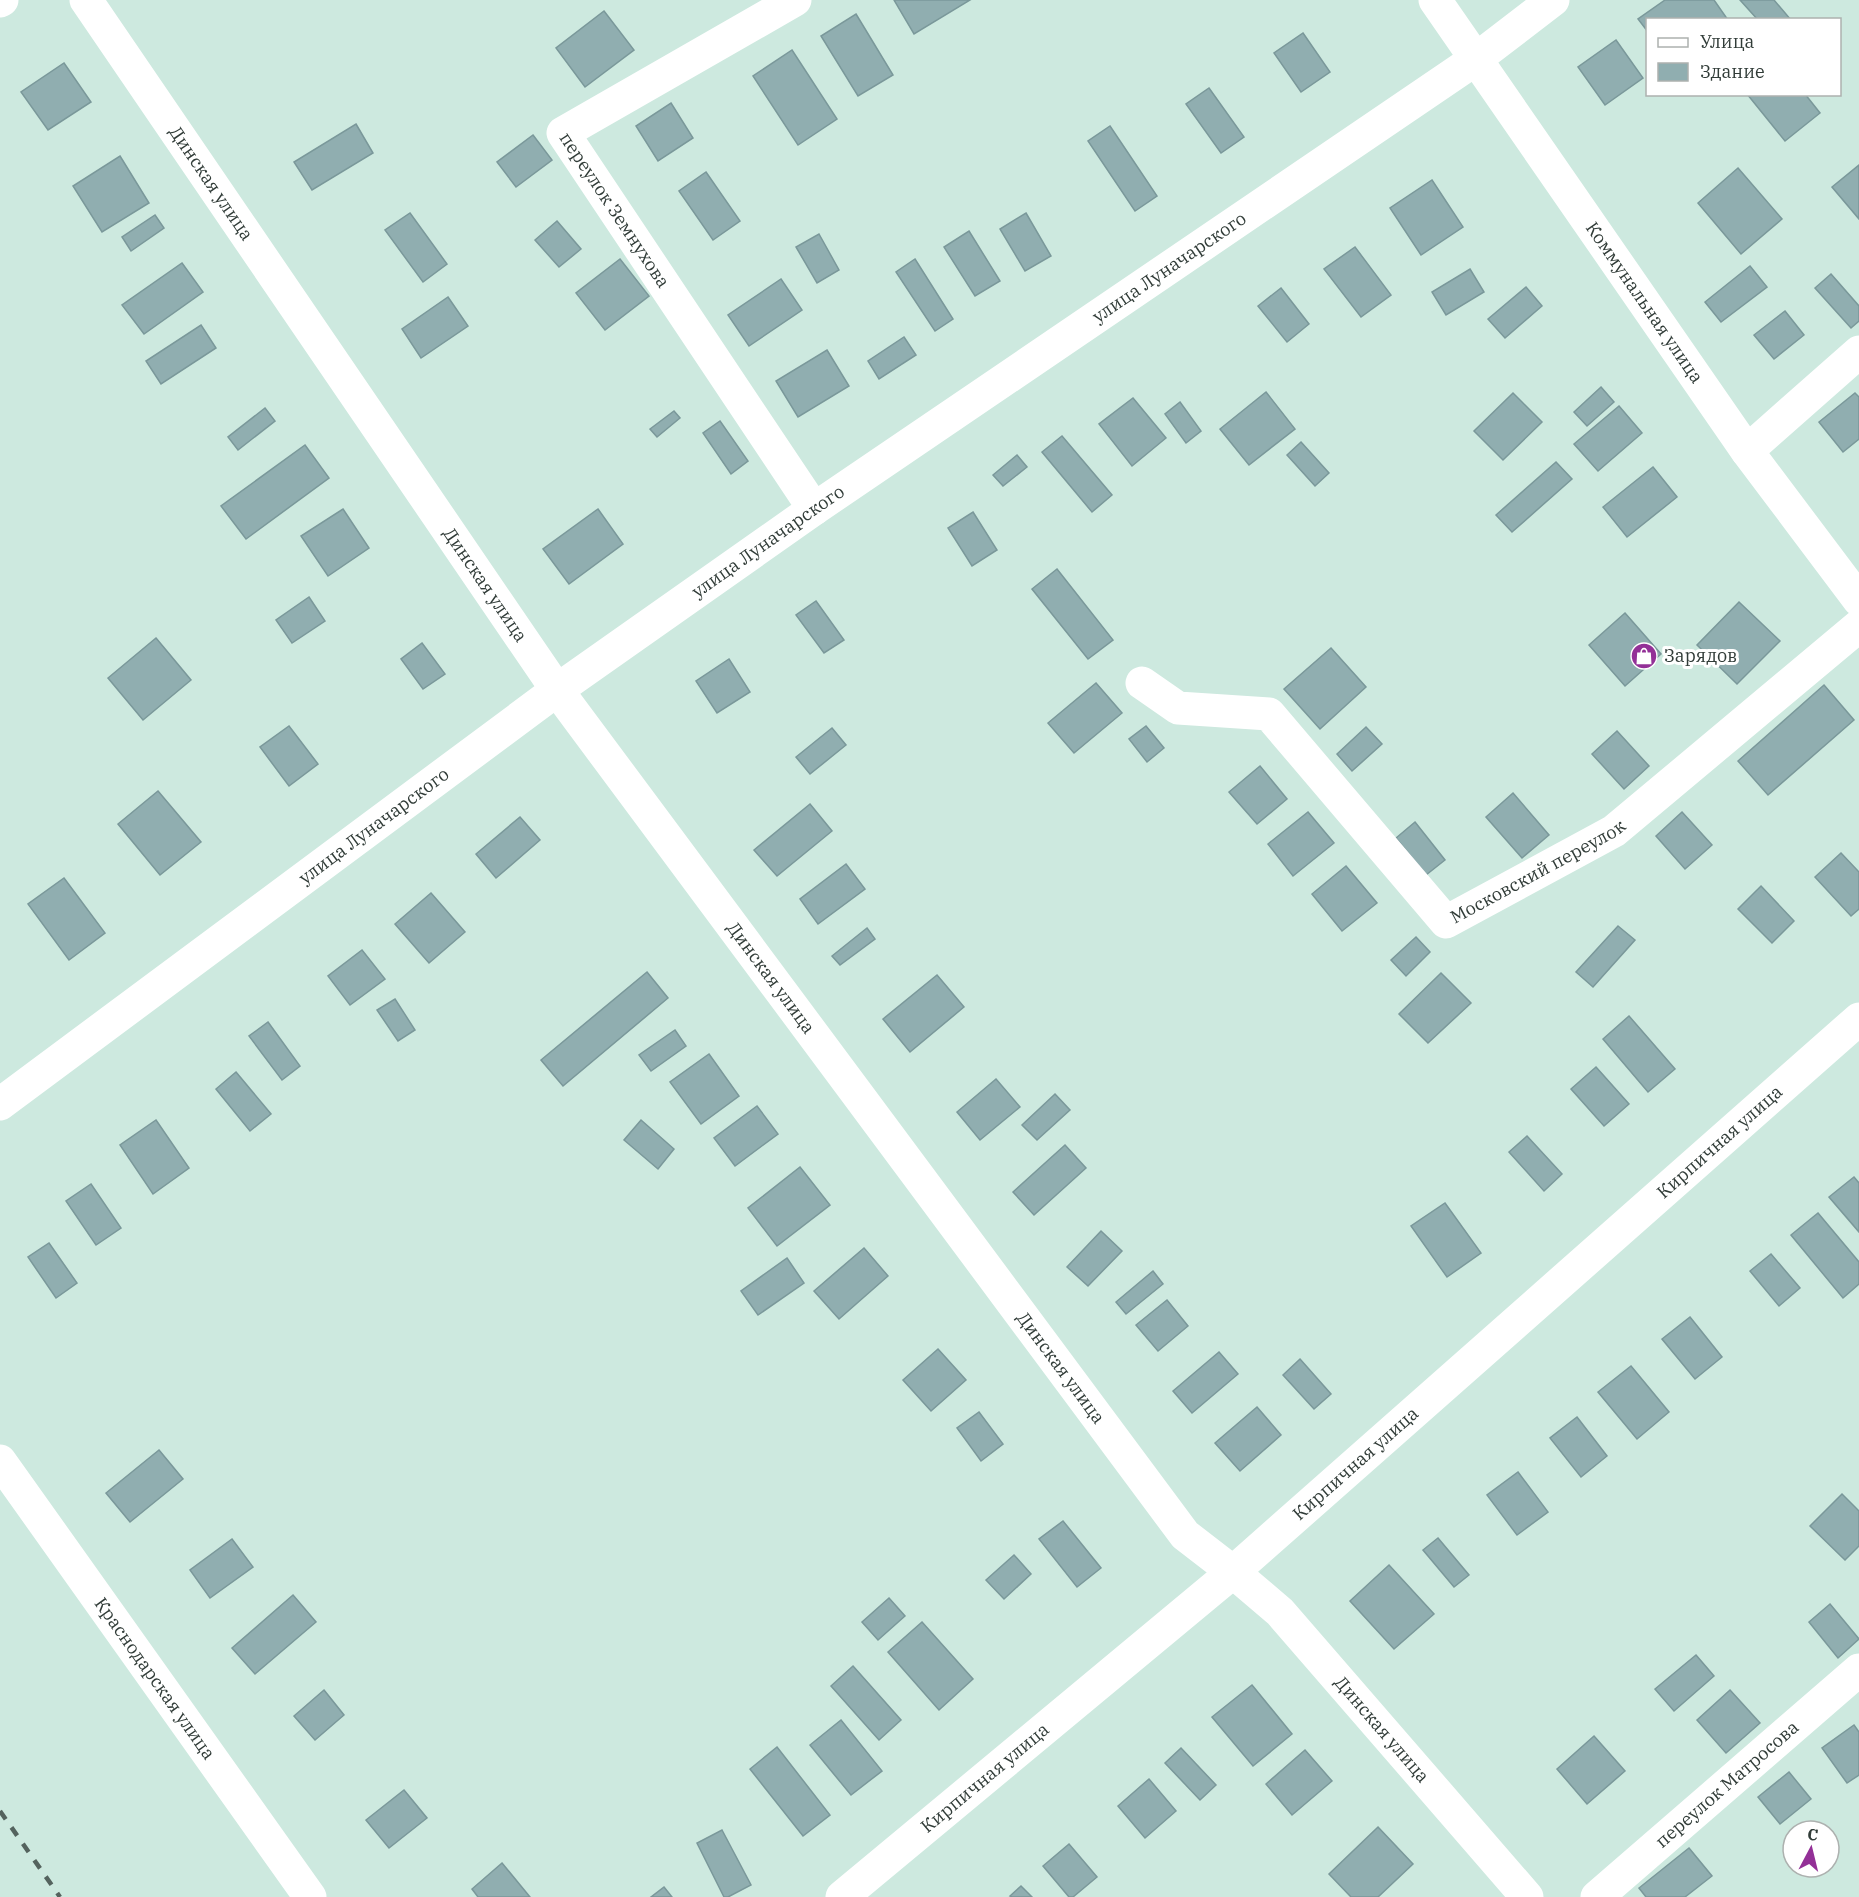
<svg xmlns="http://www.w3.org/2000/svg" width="1859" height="1897" viewBox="0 0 1859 1897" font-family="'IBM Plex Serif',serif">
  <rect width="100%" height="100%" fill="#cde9df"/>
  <!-- building -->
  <g fill="#90aeb0" stroke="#7a989a" stroke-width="1.5">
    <path d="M894,0H970L914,34Z"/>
    <path d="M1665,0H1714L1728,20H1648V32L1638,19Z"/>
    <path d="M1740,0H1774L1791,20H1758Z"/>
    <path d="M604,11L634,50L585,87L556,48Z"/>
    <path d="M856,14L893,75L858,96L821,36Z"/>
    <path d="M1303,33L1330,72L1301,92L1274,53Z"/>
    <path d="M1616,40L1643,78L1605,105L1578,67Z"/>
    <path d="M792,50L837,119L798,145L753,76Z"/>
    <path d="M64,63L91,102L48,130L21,92Z"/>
    <path d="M1209,88L1244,137L1221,153L1186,104Z"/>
    <path d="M1747,94H1805L1820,113L1785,141Z"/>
    <path d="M671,103L693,138L658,161L636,126Z"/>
    <path d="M356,124L373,153L312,190L294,162Z"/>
    <path d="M1110,126L1157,196L1135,211L1088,141Z"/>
    <path d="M533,135L552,160L516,187L497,162Z"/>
    <path d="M120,156L149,203L102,232L73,186Z"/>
    <path d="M1859,165V219L1832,187Z"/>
    <path d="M1738,168L1782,219L1741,254L1698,203Z"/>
    <path d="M706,172L740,221L713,240L679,191Z"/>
    <path d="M1432,180L1463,227L1421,255L1390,208Z"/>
    <path d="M410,213L447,264L423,282L385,230Z"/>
    <path d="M1026,213L1051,256L1025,271L1000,229Z"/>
    <path d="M155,215L164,228L131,251L122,237Z"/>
    <path d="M557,221L581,249L559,267L535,240Z"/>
    <path d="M969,231L1000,281L975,296L944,247Z"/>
    <path d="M819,234L839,270L817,283L796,247Z"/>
    <path d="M1355,247L1391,295L1361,317L1324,269Z"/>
    <path d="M620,259L649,296L605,330L576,293Z"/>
    <path d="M915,259L953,319L935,331L896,272Z"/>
    <path d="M182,263L203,292L144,334L122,305Z"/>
    <path d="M1750,266L1767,287L1721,322L1705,302Z"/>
    <path d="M1470,269L1484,292L1446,315L1432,292Z"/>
    <path d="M1831,274L1859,306V321L1851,328L1815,288Z"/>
    <path d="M781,279L802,310L749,346L728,315Z"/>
    <path d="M1526,287L1542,306L1505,338L1488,319Z"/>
    <path d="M1281,288L1309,324L1287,342L1258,306Z"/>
    <path d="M448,297L468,326L421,358L402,329Z"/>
    <path d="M1785,311L1804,335L1774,359L1754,335Z"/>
    <path d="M201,325L216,348L161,384L146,361Z"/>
    <path d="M904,337L916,355L879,379L868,361Z"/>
    <path d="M827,350L849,386L798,417L776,381Z"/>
    <path d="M1601,387L1614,402L1587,426L1574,412Z"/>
    <path d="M1266,392L1295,429L1249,465L1220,429Z"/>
    <path d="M1513,393L1542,422L1503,460L1474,431Z"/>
    <path d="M1855,393L1859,397V439L1843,452L1819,422Z"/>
    <path d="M1133,398L1166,438L1132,466L1099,424Z"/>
    <path d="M1180,402L1201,431L1186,443L1165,414Z"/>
    <path d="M1619,406L1642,433L1598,471L1574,444Z"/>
    <path d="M265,408L275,421L238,450L228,437Z"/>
    <path d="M674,411L680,418L657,437L650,429Z"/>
    <path d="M720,421L748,461L731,474L703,433Z"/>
    <path d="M1062,436L1112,495L1092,512L1042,452Z"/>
    <path d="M1301,442L1329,473L1315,486L1287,455Z"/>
    <path d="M305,445L329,478L246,539L221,506Z"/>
    <path d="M1017,455L1027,467L1003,486L993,475Z"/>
    <path d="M1556,462L1572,479L1512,532L1496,515Z"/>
    <path d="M1653,467L1677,497L1627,537L1603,507Z"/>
    <path d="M343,509L369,548L328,576L301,536Z"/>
    <path d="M598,509L623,544L569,584L543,549Z"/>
    <path d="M973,512L997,550L972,566L948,528Z"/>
    <path d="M1057,569L1113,640L1088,659L1032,589Z"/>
    <path d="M309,597L325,621L292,643L276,620Z"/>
    <path d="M816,601L844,640L824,653L796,615Z"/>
    <path d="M1739,602L1780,641L1737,684L1697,645Z"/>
    <path d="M1625,613L1661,654L1625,686L1589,645Z"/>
    <path d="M156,638L191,680L143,720L108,678Z"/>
    <path d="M422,643L445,674L423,689L401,659Z"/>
    <path d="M1331,648L1366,687L1320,729L1284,689Z"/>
    <path d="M729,659L750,692L717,713L696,681Z"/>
    <path d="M1096,683L1122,713L1074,753L1048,723Z"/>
    <path d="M1824,685L1854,720L1768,795L1738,761Z"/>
    <path d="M289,726L318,764L289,786L260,747Z"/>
    <path d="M1146,726L1164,748L1147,762L1129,739Z"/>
    <path d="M1366,727L1382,744L1352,771L1337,754Z"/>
    <path d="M832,728L846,745L810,774L796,757Z"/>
    <path d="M1617,731L1649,766L1624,789L1592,754Z"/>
    <path d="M1260,766L1287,799L1257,824L1229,792Z"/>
    <path d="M158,791L201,842L160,875L118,824Z"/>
    <path d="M1513,793L1549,835L1522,858L1486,817Z"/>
    <path d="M810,804L832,831L777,876L754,850Z"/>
    <path d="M1308,812L1334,843L1293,876L1268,844Z"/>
    <path d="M1682,812L1712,845L1685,869L1656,836Z"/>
    <path d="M520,817L540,840L496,878L476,854Z"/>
    <path d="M1415,822L1445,860L1426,875L1396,838Z"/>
    <path d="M1841,853L1859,872V909L1851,916L1815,877Z"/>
    <path d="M846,864L865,889L818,924L800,899Z"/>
    <path d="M1346,866L1377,903L1342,931L1312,894Z"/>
    <path d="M64,878L105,933L69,960L28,904Z"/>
    <path d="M1761,886L1794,921L1772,943L1738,909Z"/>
    <path d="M431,893L465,932L429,963L395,924Z"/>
    <path d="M1618,926L1635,940L1593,987L1576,972Z"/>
    <path d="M867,928L875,939L840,965L832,956Z"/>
    <path d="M1416,937L1430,952L1406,976L1391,960Z"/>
    <path d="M362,950L385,979L350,1005L328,976Z"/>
    <path d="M647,972L668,998L563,1086L541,1060Z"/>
    <path d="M1441,973L1471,1003L1428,1043L1399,1014Z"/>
    <path d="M937,975L964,1007L910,1052L883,1019Z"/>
    <path d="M395,999L415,1030L398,1041L377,1010Z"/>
    <path d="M1629,1016L1675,1069L1648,1092L1603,1039Z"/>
    <path d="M268,1022L300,1066L282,1080L249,1036Z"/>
    <path d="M675,1030L686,1046L651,1071L639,1055Z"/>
    <path d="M709,1054L739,1096L701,1124L670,1082Z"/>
    <path d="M1596,1067L1629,1104L1604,1126L1571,1089Z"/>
    <path d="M236,1072L271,1114L250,1131L216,1089Z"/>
    <path d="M996,1079L1020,1107L980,1140L957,1112Z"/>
    <path d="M1055,1094L1070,1110L1037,1140L1022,1125Z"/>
    <path d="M757,1106L778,1134L735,1166L714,1138Z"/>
    <path d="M156,1120L189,1168L153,1194L120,1145Z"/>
    <path d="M641,1120L674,1149L658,1169L624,1140Z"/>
    <path d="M1527,1136L1562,1174L1544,1191L1509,1152Z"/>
    <path d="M1065,1145L1086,1168L1034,1215L1013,1192Z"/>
    <path d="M800,1167L830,1205L777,1246L748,1208Z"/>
    <path d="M1854,1177L1859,1183V1232L1829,1197Z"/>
    <path d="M91,1184L121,1228L96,1245L66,1201Z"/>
    <path d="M1445,1203L1481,1253L1447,1277L1411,1226Z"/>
    <path d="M1818,1213L1859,1262V1284L1843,1298L1791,1235Z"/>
    <path d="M1101,1231L1122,1251L1088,1286L1067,1267Z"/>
    <path d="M49,1243L77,1283L56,1298L28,1257Z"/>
    <path d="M864,1248L888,1276L839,1319L814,1291Z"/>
    <path d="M1771,1254L1800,1288L1779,1306L1750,1271Z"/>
    <path d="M787,1258L804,1283L758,1315L741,1291Z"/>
    <path d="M1153,1271L1163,1284L1126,1314L1116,1302Z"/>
    <path d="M1167,1300L1188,1326L1158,1351L1136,1325Z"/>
    <path d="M1690,1317L1722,1357L1695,1379L1662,1339Z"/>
    <path d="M938,1349L966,1380L931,1411L903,1380Z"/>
    <path d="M1219,1352L1238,1374L1192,1413L1173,1391Z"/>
    <path d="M1300,1359L1331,1394L1314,1409L1283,1375Z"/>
    <path d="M1631,1366L1669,1412L1637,1439L1598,1392Z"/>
    <path d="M1257,1407L1281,1435L1240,1471L1215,1443Z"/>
    <path d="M979,1412L1003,1444L981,1461L957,1428Z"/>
    <path d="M1577,1417L1607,1456L1581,1477L1550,1438Z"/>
    <path d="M159,1450L183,1479L130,1522L106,1493Z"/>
    <path d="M1518,1472L1548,1512L1517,1535L1487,1495Z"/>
    <path d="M1842,1494L1859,1511V1546L1845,1560L1810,1526Z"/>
    <path d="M1063,1521L1101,1568L1077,1587L1039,1539Z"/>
    <path d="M1438,1538L1469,1575L1454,1587L1423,1550Z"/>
    <path d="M232,1539L253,1567L210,1598L190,1570Z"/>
    <path d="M1014,1555L1031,1574L1004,1599L986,1580Z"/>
    <path d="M1389,1565L1434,1614L1394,1649L1350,1601Z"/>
    <path d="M293,1595L316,1622L255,1674L232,1648Z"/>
    <path d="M889,1598L905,1616L878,1640L862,1622Z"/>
    <path d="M1830,1604L1859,1639L1838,1658L1809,1622Z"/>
    <path d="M922,1622L973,1679L939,1710L888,1652Z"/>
    <path d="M1696,1655L1714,1676L1674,1711L1655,1689Z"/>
    <path d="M853,1666L901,1720L879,1740L831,1686Z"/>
    <path d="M1252,1685L1292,1734L1253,1766L1212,1717Z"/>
    <path d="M324,1690L344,1715L315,1740L294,1716Z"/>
    <path d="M1730,1690L1760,1723L1726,1753L1697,1720Z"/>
    <path d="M841,1720L882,1771L851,1795L810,1745Z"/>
    <path d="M1854,1725L1859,1732V1775L1847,1783L1822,1748Z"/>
    <path d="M1594,1736L1625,1771L1587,1804L1557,1769Z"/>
    <path d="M777,1747L830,1815L803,1836L750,1769Z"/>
    <path d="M1181,1748L1216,1785L1200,1800L1165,1763Z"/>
    <path d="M1305,1750L1332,1781L1292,1815L1266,1784Z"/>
    <path d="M1789,1772L1811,1799L1780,1824L1758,1797Z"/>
    <path d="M1149,1779L1176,1811L1145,1838L1118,1806Z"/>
    <path d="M404,1790L427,1818L389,1848L366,1820Z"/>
    <path d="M1378,1827L1413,1864L1378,1897H1351L1329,1874Z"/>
    <path d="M722,1830L751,1885L728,1897H724L697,1843Z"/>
    <path d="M1069,1844L1097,1877L1073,1897H1069L1043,1866Z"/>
    <path d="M1689,1848L1712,1876L1685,1897H1646L1639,1888Z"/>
    <path d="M502,1863L530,1897H478L472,1889Z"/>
    <path d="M1021,1886L1032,1897H1012L1010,1896Z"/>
    <path d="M664,1887L672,1897H651Z"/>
  </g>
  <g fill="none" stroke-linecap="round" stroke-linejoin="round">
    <!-- minor -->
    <g stroke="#fff" stroke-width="33">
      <path id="s1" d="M86,0L557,690L1185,1535L1233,1572L1280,1612L1527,1897"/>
      <path id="s2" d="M795,0L563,133L814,509"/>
      <path id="s3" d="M1435,0L1747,451L1859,600"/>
      <path d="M0,1L2,0"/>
      <path d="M1747,451L1859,352"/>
      <path id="s4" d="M1142,683L1178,708L1269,714L1446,922L1614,831L1859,626"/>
      <path id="s5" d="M0,1104L557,690L814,509L1476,59L1553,0"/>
      <path id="s6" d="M0,1461L310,1897"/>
      <path id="s7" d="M842,1897L1233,1572L1859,1019"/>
      <path id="s8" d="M1597,1897L1859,1670"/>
    </g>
    <!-- rail -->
    <path stroke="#54635e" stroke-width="4.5" stroke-dasharray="10 10" stroke-linecap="butt" d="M0,1811L60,1897"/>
  </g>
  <!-- icons -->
  <defs>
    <symbol id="shop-disc" viewBox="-11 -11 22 22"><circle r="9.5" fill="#933097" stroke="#fff"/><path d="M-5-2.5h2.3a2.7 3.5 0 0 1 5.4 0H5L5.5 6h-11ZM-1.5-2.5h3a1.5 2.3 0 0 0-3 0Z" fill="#fff"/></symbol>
  </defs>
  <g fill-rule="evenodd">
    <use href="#shop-disc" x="1629" y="641" width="30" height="30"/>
  </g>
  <g text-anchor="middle" stroke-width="6" stroke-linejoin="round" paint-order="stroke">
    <!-- street labels -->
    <g font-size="18" fill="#313c38" stroke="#fff">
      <text dy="6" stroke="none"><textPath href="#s1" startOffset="222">Динская улица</textPath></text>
      <text dy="6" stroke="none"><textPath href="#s2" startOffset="360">переулок Земнухова</textPath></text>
      <text dy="6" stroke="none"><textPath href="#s5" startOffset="1438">улица Луначарского</textPath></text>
      <text dy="6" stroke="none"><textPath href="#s3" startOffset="368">Коммунальная улица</textPath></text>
      <text dy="6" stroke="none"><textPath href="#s5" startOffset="952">улица Луначарского</textPath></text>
      <text dy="6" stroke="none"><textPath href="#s1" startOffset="708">Динская улица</textPath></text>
      <text dy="6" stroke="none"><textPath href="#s5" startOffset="466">улица Луначарского</textPath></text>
      <text dy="6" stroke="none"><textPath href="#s4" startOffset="513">Московский переулок</textPath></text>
      <text dy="6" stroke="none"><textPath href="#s1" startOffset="1194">Динская улица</textPath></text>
      <text dy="6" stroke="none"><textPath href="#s7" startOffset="1158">Кирпичная улица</textPath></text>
      <text dy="6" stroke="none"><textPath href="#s1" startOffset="1680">Динская улица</textPath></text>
      <text dy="6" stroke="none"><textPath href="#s7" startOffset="672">Кирпичная улица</textPath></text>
      <text dy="6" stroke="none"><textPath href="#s6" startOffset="267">Краснодарская улица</textPath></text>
      <text dy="6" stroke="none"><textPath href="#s1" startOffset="2166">Динская улица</textPath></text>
      <text dy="6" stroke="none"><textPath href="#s7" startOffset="186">Кирпичная улица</textPath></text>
      <text dy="6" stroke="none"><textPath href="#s8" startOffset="172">переулок Матросова</textPath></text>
    </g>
    <!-- poi labels -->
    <g font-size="18" fill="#313c38" stroke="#fff" text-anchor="start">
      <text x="1664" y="662">Зарядов</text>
    </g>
  </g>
  <!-- legend -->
  <rect x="1646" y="18" width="195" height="78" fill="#ffffff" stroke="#adb1af" stroke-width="1.5"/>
  <rect x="1658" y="38" width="30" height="9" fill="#ffffff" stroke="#adb1af" stroke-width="1.5"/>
  <text x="1700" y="48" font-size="18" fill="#313c38">Улица</text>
  <rect x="1658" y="63" width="30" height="18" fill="#90aeb0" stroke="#adb1af" stroke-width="1.5"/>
  <text x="1700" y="78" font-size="18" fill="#313c38">Здание</text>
  <!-- north arrow -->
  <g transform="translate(1811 1849) rotate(7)"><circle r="28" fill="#ffffff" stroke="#adb1af" stroke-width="1.5"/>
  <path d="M0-4.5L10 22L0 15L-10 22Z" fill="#933097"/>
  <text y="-9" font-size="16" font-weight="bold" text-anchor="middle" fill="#313c38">С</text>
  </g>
</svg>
